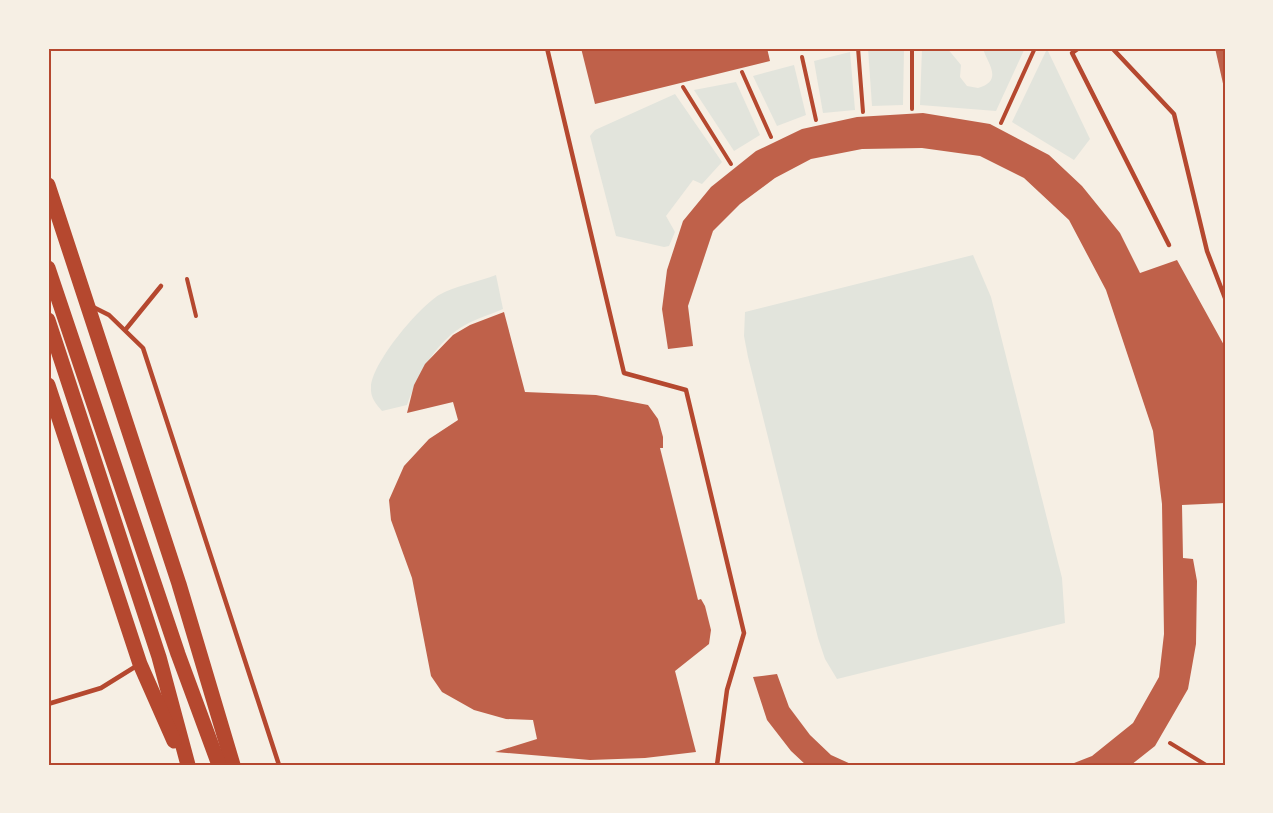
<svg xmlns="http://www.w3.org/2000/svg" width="1273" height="813" viewBox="0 0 1273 813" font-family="'Titillium Web',sans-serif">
  <rect width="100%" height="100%" fill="#f6efe4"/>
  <!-- green -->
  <g fill="#e2e4dc">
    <path d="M868,48H904L903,105L872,106Z"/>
    <path d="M922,48H947L961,65L960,77L967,86L978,88C1005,80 986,62 983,48H1025L996,111L920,105Z"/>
    <path d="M1047,49L1090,139L1074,160L1012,122Z"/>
    <path d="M850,52L855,110L823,113L814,61Z"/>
    <path d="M794,65L806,115L777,126L753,76Z"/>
    <path d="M736,82L760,135L734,151L694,90Z"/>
    <path d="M675,94L722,162L702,184L693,180L666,216L675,232L669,246L664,247L616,236L590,136L595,130Z"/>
    <path d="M973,255L991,297L1062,578L1065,623L837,679L825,659L818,638L748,357L744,336L745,312Z"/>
    <path d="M496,275L503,309C489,315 472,320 460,328C433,346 417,377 407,405L382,411C376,404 370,397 371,387C372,363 418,308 439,295C455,286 478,282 496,275Z"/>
  </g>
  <!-- building -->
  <g fill="#bf614a">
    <path d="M581,48H767L770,61L595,104Z"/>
    <path d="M1215,48H1225V88H1224Z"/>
    <path d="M923,113L990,124L1049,155L1082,186L1120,233L1140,273L1177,260L1225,347V503L1182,505L1183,558L1193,559L1197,581L1196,644L1188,689L1155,746L1131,765H1069L1092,756L1133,723L1159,677L1164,634L1162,504L1153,431L1106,290L1069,220L1024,178L980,156L922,148L862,149L811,159L775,178L740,204L713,231L688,306L693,346L668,349L662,309L667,270L683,221L711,187L756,151L802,129L857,117Z"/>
    <path d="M504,312L525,392L596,395L648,405L658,419L663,437V448H660L698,600L701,599L705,606L711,630L709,644L675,671L696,752L645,758L590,760L495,752L537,739L533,720L506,719L474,710L442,692L431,676L412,578L391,520L389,500L404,466L429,439L458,420L453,402L407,413L414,385L425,364L453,335L470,325Z"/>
    <path d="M777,674L789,707L810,735L831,755L853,765H806L791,751L767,720L753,677Z"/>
  </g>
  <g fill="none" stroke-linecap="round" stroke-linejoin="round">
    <!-- path -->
    <g stroke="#b5482f" stroke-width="4">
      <path d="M858,48L863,112"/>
      <path d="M802,57L816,120"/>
      <path d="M742,72L771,137"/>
      <path d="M683,87L731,164"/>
      <path d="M912,109V48"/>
      <path d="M1001,123L1035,48"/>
      <path d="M187,279L196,316"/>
      <path d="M1170,743L1206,765"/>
    </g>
    <!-- service -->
    <g stroke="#b5482f" stroke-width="4.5">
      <path d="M547,48L624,373L686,390L744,633L727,690L717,765"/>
      <path d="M1079,48L1072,53L1169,245"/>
      <path d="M1112,48L1174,114L1207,251L1225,298"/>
      <path d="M93,307L109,315L143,348L279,765"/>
      <path d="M126,329L161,286"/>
      <path d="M48,704L101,688L138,665"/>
    </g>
    <!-- primary -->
    <g stroke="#b5482f" stroke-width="15">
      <path d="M48,185L179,584L233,765"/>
      <path d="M48,268L178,654L219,765"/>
      <path d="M48,320L159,657L188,765"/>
      <path d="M48,385L140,664L174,741"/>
    </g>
  </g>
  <!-- border -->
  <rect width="1273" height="813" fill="none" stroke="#f6efe4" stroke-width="99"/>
  <rect x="50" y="50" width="1174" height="714" fill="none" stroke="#b5482f" stroke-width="2"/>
</svg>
